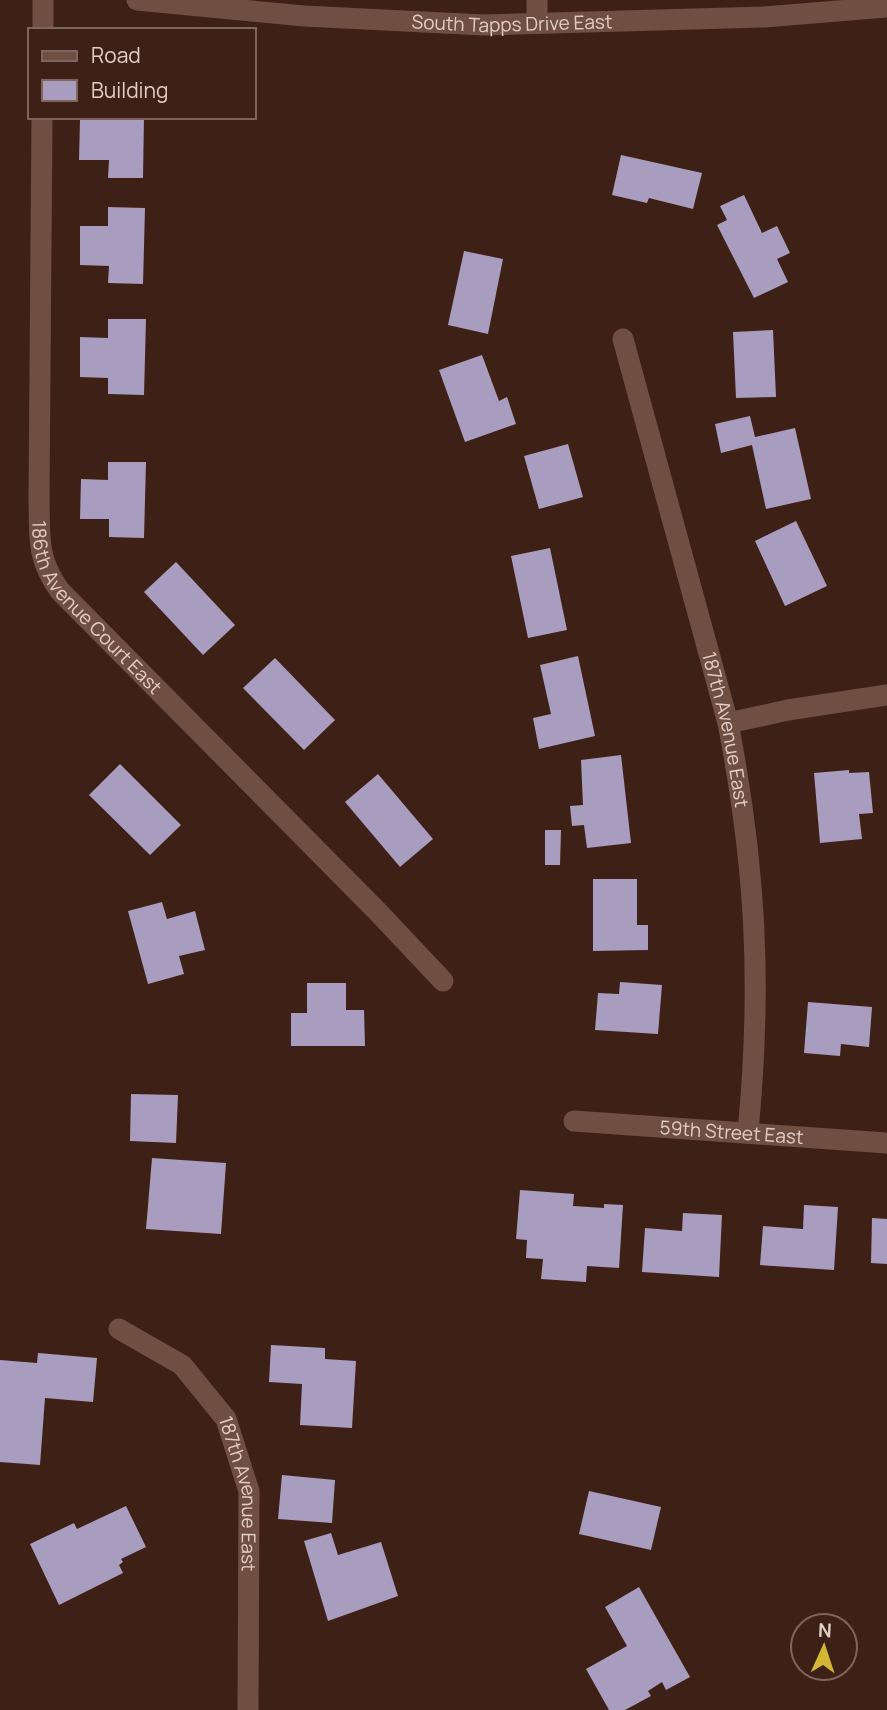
<svg xmlns="http://www.w3.org/2000/svg" width="887" height="1710" viewBox="0 0 887 1710" font-family="Manrope,sans-serif">
  <rect width="100%" height="100%" fill="#3e2116"/>
  <!-- building -->
  <g fill="#a89dbe">
    <path d="M108,117H144L143,178H108L109,160H79L80,120H108Z"/>
    <path d="M621,155L702,173L693,209L649,198L647,203L612,195Z"/>
    <path d="M744,195L762,233L777,226L790,253L777,259L788,282L754,298L717,225L727,220L720,206Z"/>
    <path d="M108,207L145,208L143,284L108,283L109,266L80,265V226H108Z"/>
    <path d="M464,251L503,259L488,334L448,325Z"/>
    <path d="M108,319H146L144,395L108,394V378L80,377V337L108,338Z"/>
    <path d="M773,330L776,397L736,398L733,332Z"/>
    <path d="M482,355L499,401L507,397L516,424L465,442L439,370Z"/>
    <path d="M750,416L755,437L795,428L811,499L766,509L752,445L721,453L715,424Z"/>
    <path d="M568,444L583,497L539,509L524,456Z"/>
    <path d="M108,462H146L144,538L109,537V519H80L81,479L108,480Z"/>
    <path d="M796,521L827,586L785,606L755,541Z"/>
    <path d="M550,548L567,630L528,638L511,556Z"/>
    <path d="M176,562L235,625L203,655L144,592Z"/>
    <path d="M578,656L595,736L539,749L533,718L551,714L540,665Z"/>
    <path d="M275,658L335,720L304,750L243,688Z"/>
    <path d="M621,755L631,843L587,848L584,825L572,826L570,806L583,805L581,760Z"/>
    <path d="M120,764L181,825L150,855L89,795Z"/>
    <path d="M849,770V773L869,772L873,813L859,814L862,839L820,843L814,773Z"/>
    <path d="M378,774L433,839L400,867L345,802Z"/>
    <path d="M545,830H561L560,865H545Z"/>
    <path d="M593,879H637V925H648V950L593,951Z"/>
    <path d="M162,902L167,919L195,911L205,950L179,956L184,974L148,984L128,911Z"/>
    <path d="M620,982L662,985L658,1034L595,1030L598,993L619,994Z"/>
    <path d="M307,983H346V1010H364L365,1046H291V1013H307Z"/>
    <path d="M808,1002L872,1007L869,1047L841,1044L840,1056L804,1053Z"/>
    <path d="M131,1094L178,1095L176,1143L130,1141Z"/>
    <path d="M152,1158L226,1163L221,1234L146,1229Z"/>
    <path d="M520,1190L574,1194L573,1206L604,1208V1204L623,1205L619,1268L587,1266L586,1282L541,1279L543,1259L526,1258L527,1240L516,1239Z"/>
    <path d="M804,1205L838,1207L834,1270L760,1265L763,1226L803,1229Z"/>
    <path d="M683,1213L722,1215L719,1277L642,1272L645,1228L682,1231Z"/>
    <path d="M872,1218L887,1219V1264L871,1263Z"/>
    <path d="M271,1345L325,1348V1359L356,1361L352,1428L300,1425L302,1384L269,1382Z"/>
    <path d="M38,1353L97,1358L93,1402L45,1398L40,1465L0,1462V1360L37,1363Z"/>
    <path d="M282,1475L335,1480L332,1523L278,1519Z"/>
    <path d="M589,1491L661,1507L651,1550L579,1534Z"/>
    <path d="M126,1506L146,1547L121,1559L123,1562L119,1565L123,1573L59,1605L30,1544L74,1523L77,1529Z"/>
    <path d="M331,1533L338,1555L381,1542L398,1596L328,1621L304,1541Z"/>
    <path d="M639,1587L690,1677L666,1690L662,1682L648,1691L651,1696L625,1710H609L586,1669L627,1646L605,1607Z"/>
  </g>
  <g fill="none" stroke-linecap="round" stroke-linejoin="round">
    <!-- minor -->
    <g stroke="#704f43" stroke-width="21">
      <path id="s1" d="M137,0L304,16L484,25L764,17L887,7"/>
      <path d="M537,23V0"/>
      <path d="M43,30V0"/>
      <path id="s2" d="M42,117L39,498C40,536 36,558 60,591L377,911L443,981"/>
      <path id="s3" d="M623,339L728,723C756,868 762,986 748,1132"/>
      <path d="M728,723L788,710L887,695"/>
      <path id="s4" d="M574,1121L887,1143"/>
      <path id="s5" d="M119,1329L182,1365L226,1419L249,1491L248,1710"/>
    </g>
  </g>
  <g text-anchor="middle" stroke-width="7" stroke-linejoin="round" paint-order="stroke">
    <!-- street labels -->
    <g font-size="19" fill="#e1cdc6" stroke="#3e2116">
      <text dy="7" stroke="none"><textPath href="#s1" startOffset="376">South Tapps Drive East</textPath></text>
      <text dy="7" stroke="none"><textPath href="#s2" startOffset="511">186th Avenue Court East</textPath></text>
      <text dy="7" stroke="none"><textPath href="#s3" startOffset="404">187th Avenue East</textPath></text>
      <text dy="7" stroke="none"><textPath href="#s4" startOffset="158">59th Street East</textPath></text>
      <text dy="7" stroke="none"><textPath href="#s5" startOffset="219">187th Avenue East</textPath></text>
    </g>
  </g>
  <!-- legend -->
  <rect x="28" y="28" width="228" height="91" fill="#3e2116" stroke="#7f665c" stroke-width="2"/>
  <rect x="42" y="51" width="35" height="10" fill="#704f43" stroke="#7f665c" stroke-width="2"/>
  <text x="91" y="63" font-size="21" fill="#e1cdc6">Road</text>
  <rect x="42" y="80" width="35" height="21" fill="#a89dbe" stroke="#7f665c" stroke-width="2"/>
  <text x="91" y="98" font-size="21" fill="#e1cdc6">Building</text>
  <!-- north arrow -->
  <g transform="translate(824 1647) rotate(3)"><circle r="33" fill="#3e2116" stroke="#7f665c" stroke-width="2"/>
  <path d="M0-5L12 26L0 18L-12 26Z" fill="#d2b736"/>
  <text y="-10" font-size="19" font-weight="bold" text-anchor="middle" fill="#e1cdc6">N</text>
  </g>
</svg>
